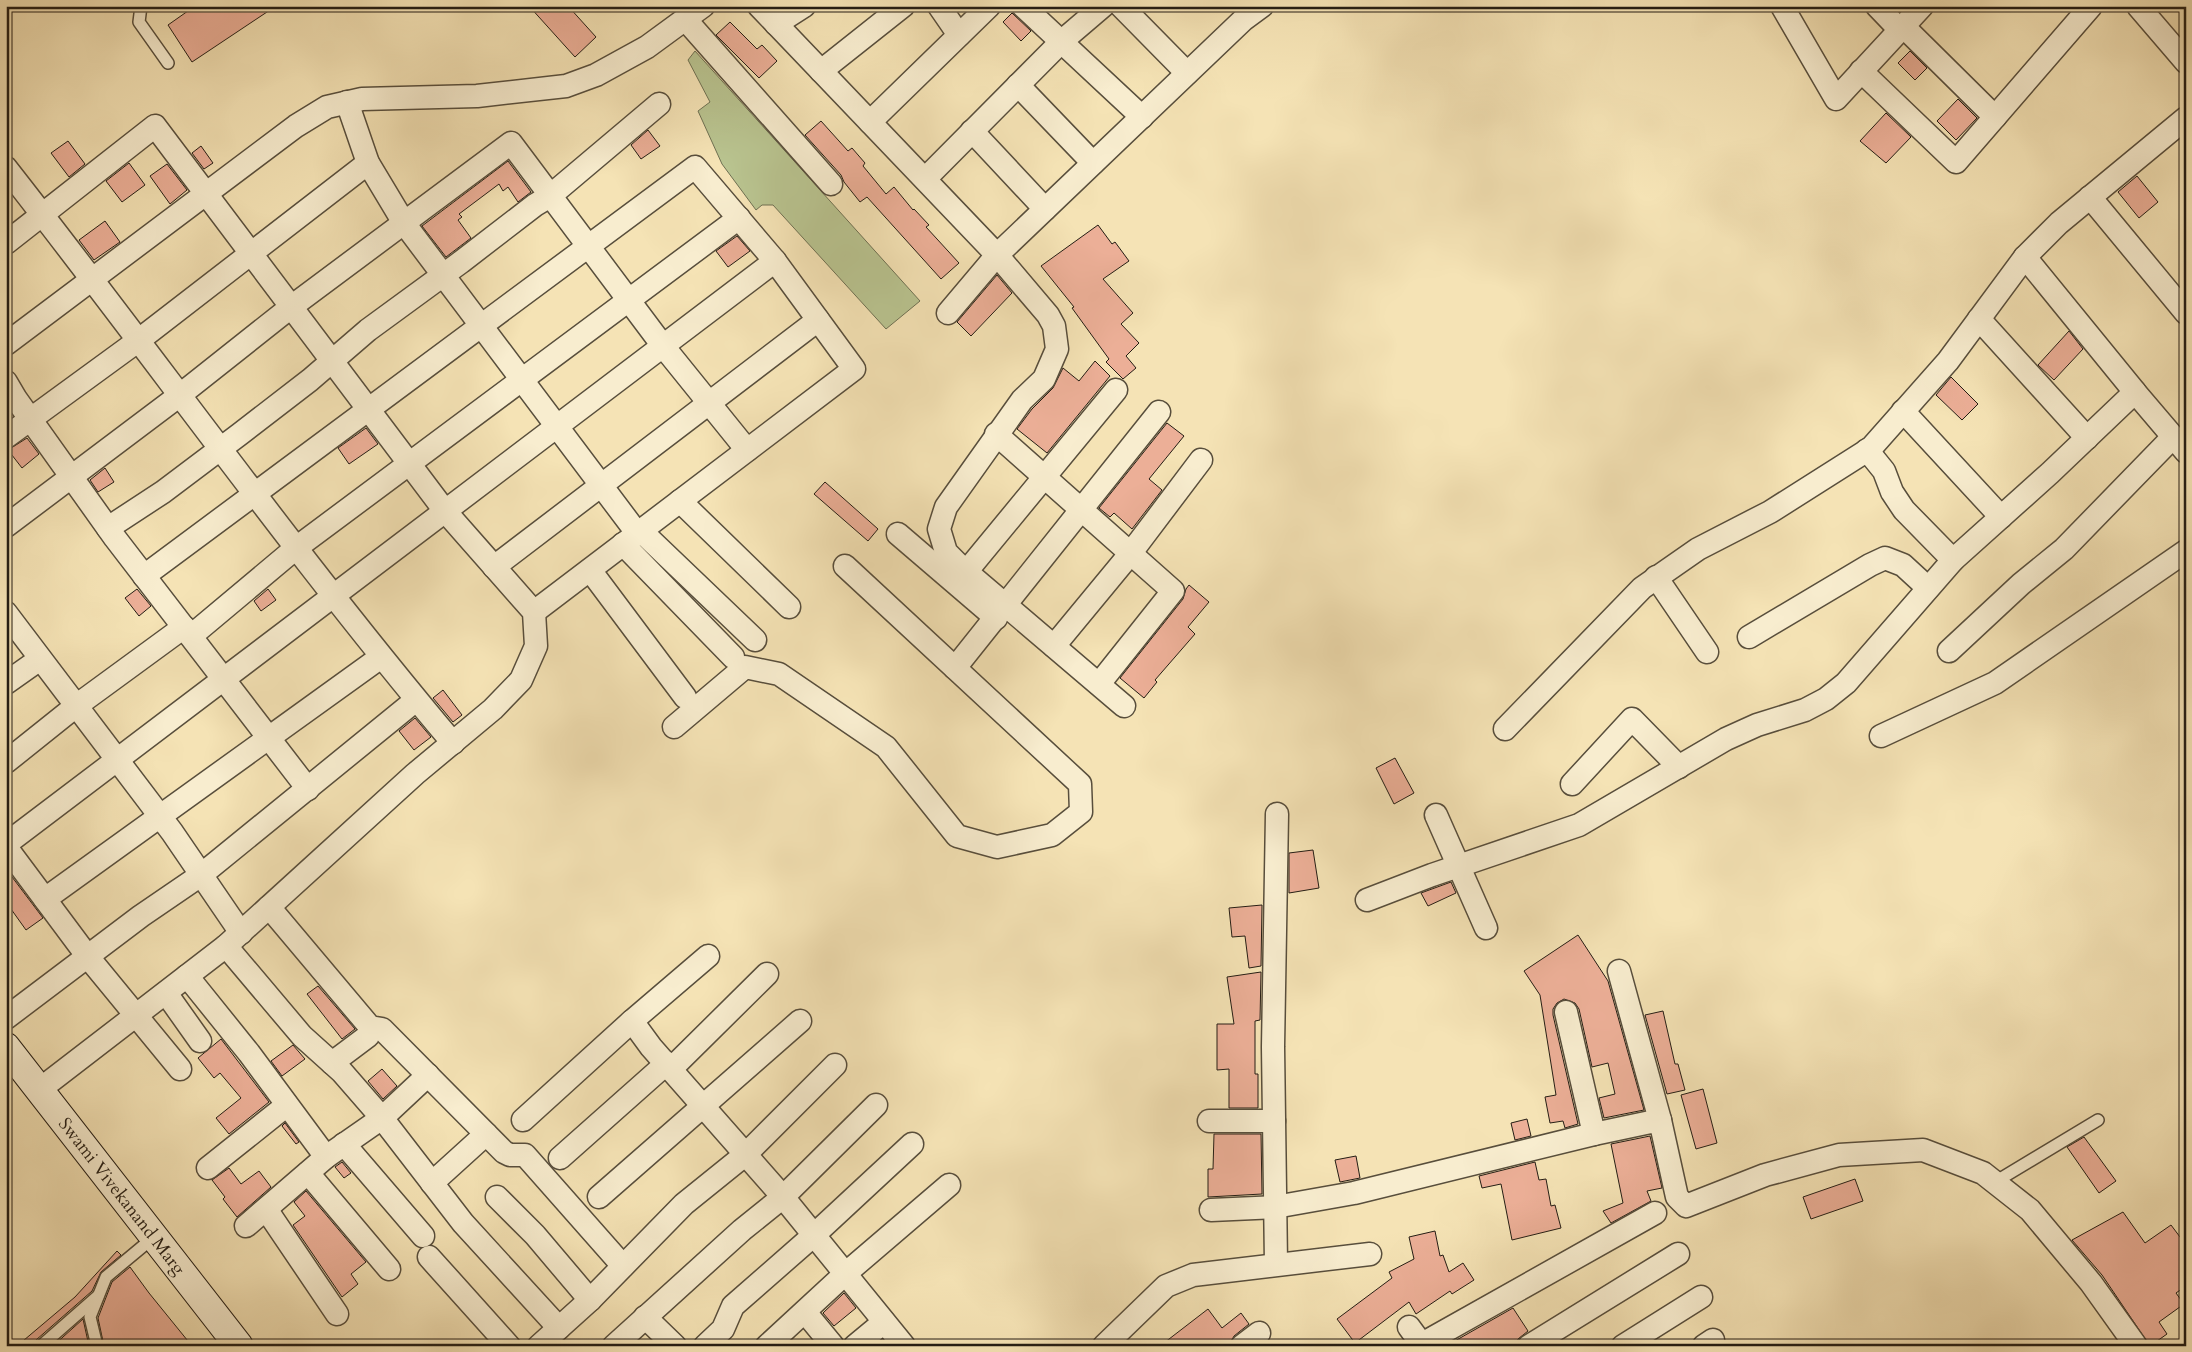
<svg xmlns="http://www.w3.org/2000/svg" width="2192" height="1352" viewBox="0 0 2192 1352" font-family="Cardo,serif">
  <rect width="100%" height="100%" fill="#f5e3b5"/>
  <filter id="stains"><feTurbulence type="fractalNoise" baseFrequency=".004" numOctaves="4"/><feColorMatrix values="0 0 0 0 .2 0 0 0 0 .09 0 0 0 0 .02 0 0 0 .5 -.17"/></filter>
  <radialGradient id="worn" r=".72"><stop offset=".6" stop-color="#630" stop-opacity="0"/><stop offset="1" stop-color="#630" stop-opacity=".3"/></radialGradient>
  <!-- green -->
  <path fill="#b9c490" stroke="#6e7052" d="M695,51L920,301L886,329L773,205H762L756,210L722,164L698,111L710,102L688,60Z"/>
  <!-- building -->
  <g fill="#ecaf97" stroke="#241d14">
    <path d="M195,6H276L192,62L168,25Z"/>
    <path d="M529,6H568L596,37L575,57Z"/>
    <path d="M1012,13L1031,31L1021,41L1003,22Z"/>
    <path d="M730,22L757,49L762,45L777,61L759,78L716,35Z"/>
    <path d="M1910,51L1927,68L1915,80L1898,63Z"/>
    <path d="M1958,99L1977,118L1956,140L1937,121Z"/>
    <path d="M1886,113L1911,137L1886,163L1860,141Z"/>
    <path d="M821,121L848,151L852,148L865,163L863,166L886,194L894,187L913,210L914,209L929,225L926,227L959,263L941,279L867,197L860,202L844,182L841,175L805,135Z"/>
    <path d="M648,130L660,146L641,159L631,145Z"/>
    <path d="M68,141L85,164L69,177L51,153Z"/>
    <path d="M201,146L213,163L204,169L192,153Z"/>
    <path d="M508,161L531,192L518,202L508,187L503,191L499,184L459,214L462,217L458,220L471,238L446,257L422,226Z"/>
    <path d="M129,163L145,185L122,202L106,181Z"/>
    <path d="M167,164L187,190L170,204L150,176Z"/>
    <path d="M2137,176L2158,202L2139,218L2118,192Z"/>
    <path d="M105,221L120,242L94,260L79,240Z"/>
    <path d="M1098,225L1112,244L1115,242L1129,261L1103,279L1133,313L1121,324L1139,343L1126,356L1136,368L1123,379L1106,362L1109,359L1072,308L1074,307L1041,266Z"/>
    <path d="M737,236L750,251L728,267L716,251Z"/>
    <path d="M997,275L1012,293L971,336L957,322Z"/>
    <path d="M2069,331L2083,349L2054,380L2038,365Z"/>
    <path d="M1095,361L1110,376L1047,453L1017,429L1032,409L1053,388L1063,368L1079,381Z"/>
    <path d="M1951,377L1978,404L1962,420L1936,395Z"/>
    <path d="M1167,423L1184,436L1149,479L1162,490L1132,529L1114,513L1110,517L1099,508Z"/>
    <path d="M366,428L378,444L349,464L338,448Z"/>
    <path d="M27,438L39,454L22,468L8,450Z"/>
    <path d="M105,468L114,482L98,492L90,480Z"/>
    <path d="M825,482L878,529L868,541L814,494Z"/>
    <path d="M1189,585L1209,602L1188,627L1195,634L1155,680L1157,682L1144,698L1120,678L1183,599L1186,589Z"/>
    <path d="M137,589L151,606L139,616L125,598Z"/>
    <path d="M268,589L276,600L261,611L254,601Z"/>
    <path d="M443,690L462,715L453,722L433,698Z"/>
    <path d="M415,718L431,737L414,750L399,731Z"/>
    <path d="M1395,758L1414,793L1394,804L1376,768Z"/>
    <path d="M1313,850L1319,888L1289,893V853Z"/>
    <path d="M6,869L43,918L26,930L6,902Z"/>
    <path d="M1451,882L1456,893L1428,906L1421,893Z"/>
    <path d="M1262,905L1261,966L1249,968L1245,936L1232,937L1229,908Z"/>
    <path d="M1578,935L1608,981L1644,1110L1604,1118L1599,1098L1615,1094L1608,1063L1592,1067L1579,1009L1575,1003L1564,999L1557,1003L1553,1009V1015L1578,1124L1565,1128L1563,1121L1550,1123L1545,1097L1556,1095L1540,995L1524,971Z"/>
    <path d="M1261,972L1260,1020L1255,1021V1074H1258V1108H1229V1069L1217,1070V1024H1234L1227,977Z"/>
    <path d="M318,986L355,1029L342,1039L307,994Z"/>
    <path d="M1663,1011L1675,1064H1678L1685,1090L1667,1094L1645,1015Z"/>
    <path d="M221,1039L269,1102L229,1134L216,1118L241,1098L220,1073L214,1078L198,1058Z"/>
    <path d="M293,1045L305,1059L282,1076L271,1061Z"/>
    <path d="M382,1069L397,1086L383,1099L368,1081Z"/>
    <path d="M1703,1089L1717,1143L1696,1149L1681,1095Z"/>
    <path d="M1527,1119L1531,1136L1515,1140L1511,1123Z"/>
    <path d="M285,1123L299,1142L296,1144L282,1126Z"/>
    <path d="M1214,1134H1261L1262,1194L1208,1197V1169H1213Z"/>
    <path d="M1650,1136L1662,1188L1647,1191L1651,1201L1611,1223L1603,1211L1623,1203L1611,1144Z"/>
    <path d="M2084,1137L2116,1181L2099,1193L2067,1147Z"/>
    <path d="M1356,1156L1360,1178L1340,1182L1335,1160Z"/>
    <path d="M342,1162L351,1173L344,1178L335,1167Z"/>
    <path d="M1535,1162L1539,1180L1546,1179L1551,1206L1555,1205L1561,1228L1512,1240L1501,1184L1482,1188L1479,1176Z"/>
    <path d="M229,1168L241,1184L259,1171L271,1187L237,1217L223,1199L225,1197L212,1180Z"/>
    <path d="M1855,1179L1863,1201L1811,1219L1803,1197Z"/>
    <path d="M306,1191L366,1262L351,1274L358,1284L342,1297L293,1225L305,1216L294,1202Z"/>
    <path d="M2123,1212L2145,1243L2171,1225L2186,1245V1286L2176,1293L2184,1304L2159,1322L2167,1334L2150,1346L2102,1275L2072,1240Z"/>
    <path d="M1435,1231L1440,1256L1443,1255L1449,1272L1463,1263L1474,1280L1452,1294L1450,1291L1416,1314L1409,1302L1355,1343L1337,1319L1392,1278L1389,1272L1414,1259L1409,1237Z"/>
    <path d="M117,1251L121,1255L101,1272L92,1291L36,1340L34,1346H17L75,1297Z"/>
    <path d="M130,1267L149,1293L192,1346H104L98,1318L112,1282Z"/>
    <path d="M844,1293L856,1308L834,1326L823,1313Z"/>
    <path d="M1513,1308L1528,1331L1518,1339L1516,1346H1446Z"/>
    <path d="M1208,1309L1222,1328L1241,1313L1249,1324L1234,1336L1229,1346H1160Z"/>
    <path d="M83,1319L89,1346H53Z"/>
  </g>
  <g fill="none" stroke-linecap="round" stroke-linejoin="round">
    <defs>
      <g id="lane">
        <path d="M141,6L139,22L168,63"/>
        <path d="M1995,1182L2098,1120"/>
        <path d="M41,1346L98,1296"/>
        <path d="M97,1346L90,1317L106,1277L154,1237"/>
      </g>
      <g id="street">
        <path d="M759,6L997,255L1048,315L1054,326L1057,349L1044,379L1022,400L946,507L939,529L946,552L962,568L1124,706"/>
        <path d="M939,6L959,35"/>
        <path d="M1023,6L1142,117"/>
        <path d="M1121,6L1187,73"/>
        <path d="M1782,6L1836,99L1922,6"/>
        <path d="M1877,6L1900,30"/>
        <path d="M2138,6L2186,62"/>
        <path d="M685,19L831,184"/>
        <path d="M776,24L804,6"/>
        <path d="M1903,26L1995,117"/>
        <path d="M821,71L903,6"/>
        <path d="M1861,71L1956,162L2091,6"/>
        <path d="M1018,85L1093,163"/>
        <path d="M347,102L368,163L404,223L637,533"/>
        <path d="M870,122L989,6"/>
        <path d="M972,131L1045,209"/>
        <path d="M6,168C156,359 296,557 453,743"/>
        <path d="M925,179L1062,41L1103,6"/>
        <path d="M2090,197L2186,313"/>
        <path d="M6,243L155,126L445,511L534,612L536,646L521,680L493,709L415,774L226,946L39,1090"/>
        <path d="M948,313L997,255L1243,20L1262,6"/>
        <path d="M1979,319L2087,438"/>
        <path d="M6,344L296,126L327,107L362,99L477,96L566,86L596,75L647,47L703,6"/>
        <path d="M6,382L16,399L115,538L308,789"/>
        <path d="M2135,392L2186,452"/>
        <path d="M1903,411L2001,517"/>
        <path d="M996,434L1173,591L1099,684"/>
        <path d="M6,437L139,340L368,163"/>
        <path d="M1867,450L1884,471L1892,492L1904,510L1953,560"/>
        <path d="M680,501L789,607"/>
        <path d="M6,526L180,395L291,307L511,143L663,346L747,450"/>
        <path d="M108,528L163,492L240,434L310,380L368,330L461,262L535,205L550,196L659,104"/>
        <path d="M641,531L755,640"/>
        <path d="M898,534L996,618"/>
        <path d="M623,544L733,657"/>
        <path d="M494,567L818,320"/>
        <path d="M590,570L685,697"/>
        <path d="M966,572L1116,390"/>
        <path d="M144,576L695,167L775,261L854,369L534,612"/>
        <path d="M1656,577L1707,652"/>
        <path d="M6,613L172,832L241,933"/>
        <path d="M191,636L296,548L739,218"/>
        <path d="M1749,637L1870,565L1885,558L1903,565L1928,588"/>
        <path d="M1054,646L1130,554L1201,460"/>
        <path d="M1949,651L2021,584L2064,549L2173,437"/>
        <path d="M955,668L1159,412"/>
        <path d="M6,683L40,659"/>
        <path d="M674,727L745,667L779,674L886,747L957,836L997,847L1052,835L1081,812L1080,784L845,566"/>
        <path d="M1505,729L1642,588L1698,549L1770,512L1871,448L1948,361L2025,257L2059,223L2186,118"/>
        <path d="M1881,736L1995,683L2186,551"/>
        <path d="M6,762L76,706L184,627"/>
        <path d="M1572,784L1632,719L1679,767"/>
        <path d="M1436,815L1486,928"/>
        <path d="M6,844L775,261"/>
        <path d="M6,847L88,957L180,1069"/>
        <path d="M45,899L381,657"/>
        <path d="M1367,900L1432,875L1579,825L1726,739L1757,725L1805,710L1826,699L1846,683L1953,560L2050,473L2135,392L2025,257"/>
        <path d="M269,907L370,1027L382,1029L504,1152L510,1155H525L623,1266"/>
        <path d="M226,946L302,1036L342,1072L382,1118L463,1223L559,1328"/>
        <path d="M1619,971L1660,1120"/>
        <path d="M187,976L249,1053L326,1157"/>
        <path d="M166,993L200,1041"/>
        <path d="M1566,1012L1594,1134"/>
        <path d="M6,1018L141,916L201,875L416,700"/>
        <path d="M632,1021L651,1047L783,1197L904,1346"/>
        <path d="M332,1063L368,1036L370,1027"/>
        <path d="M672,1068L767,974"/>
        <path d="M523,1120L632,1021L708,956"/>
        <path d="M1209,1121H1274"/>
        <path d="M344,1144L423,1236"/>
        <path d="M560,1158L667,1063"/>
        <path d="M208,1168L287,1105"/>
        <path d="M308,1173L389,1269"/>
        <path d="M432,1183L486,1134"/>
        <path d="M497,1197L535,1235L590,1300"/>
        <path d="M599,1197L800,1021"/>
        <path d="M266,1209L337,1314"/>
        <path d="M1211,1210L1275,1207L1354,1193L1594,1134L1660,1120L1677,1197L1686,1206L1765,1175L1839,1155L1923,1150L1983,1173L2030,1210L2091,1283L2136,1346"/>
        <path d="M246,1226L326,1157L382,1118L428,1075"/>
        <path d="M429,1257L509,1346"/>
        <path d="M1276,1264L1273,1047L1277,814"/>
        <path d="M805,1312L833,1346"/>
        <path d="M645,1317L675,1346"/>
        <path d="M1409,1327L1423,1346"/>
        <path d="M1422,1344L1655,1213"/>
        <path d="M539,1346L590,1300L684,1204L746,1154L835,1065"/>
        <path d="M614,1346L742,1230L783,1197L876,1105"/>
        <path d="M705,1346L723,1329L733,1306L814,1235L912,1144"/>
        <path d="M767,1346L845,1274L949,1185"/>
        <path d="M855,1346L884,1322"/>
        <path d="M1104,1346L1166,1286L1193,1275L1370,1254"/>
        <path d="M1242,1346L1259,1333"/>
        <path d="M1529,1346L1678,1254"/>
        <path d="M1623,1346L1701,1297"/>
        <path d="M1704,1346L1713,1340"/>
      </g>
      <path id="secondary" d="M6,1047L239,1346"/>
    </defs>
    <!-- lane casing -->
    <use href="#lane" stroke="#584e3c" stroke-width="14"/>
    <!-- street casing -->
    <use href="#street" stroke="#584e3c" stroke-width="25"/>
    <!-- secondary casing -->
    <use href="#secondary" stroke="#241d14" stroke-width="30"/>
    <!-- lane -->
    <use href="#lane" stroke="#f8edcf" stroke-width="11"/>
    <!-- street -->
    <use href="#street" stroke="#f8edcf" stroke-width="22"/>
    <!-- secondary -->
    <use href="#secondary" stroke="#f8edcf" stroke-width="28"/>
  </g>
  <g text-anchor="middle" stroke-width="4" stroke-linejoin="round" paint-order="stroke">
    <!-- street labels -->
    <g font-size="18" fill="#241d14" stroke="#f8edcf">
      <text transform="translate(122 1196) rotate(52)" y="6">Swami Vivekanand Marg</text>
    </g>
  </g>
  <!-- margin -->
  <rect width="2192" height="1352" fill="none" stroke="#f5e3b5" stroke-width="25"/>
  <rect x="8" y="8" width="2177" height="1337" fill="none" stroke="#241d14" stroke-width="2.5"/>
  <rect x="12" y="12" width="2167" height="1327" fill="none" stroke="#241d14"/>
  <rect width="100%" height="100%" filter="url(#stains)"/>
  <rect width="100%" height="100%" fill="url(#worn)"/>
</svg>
